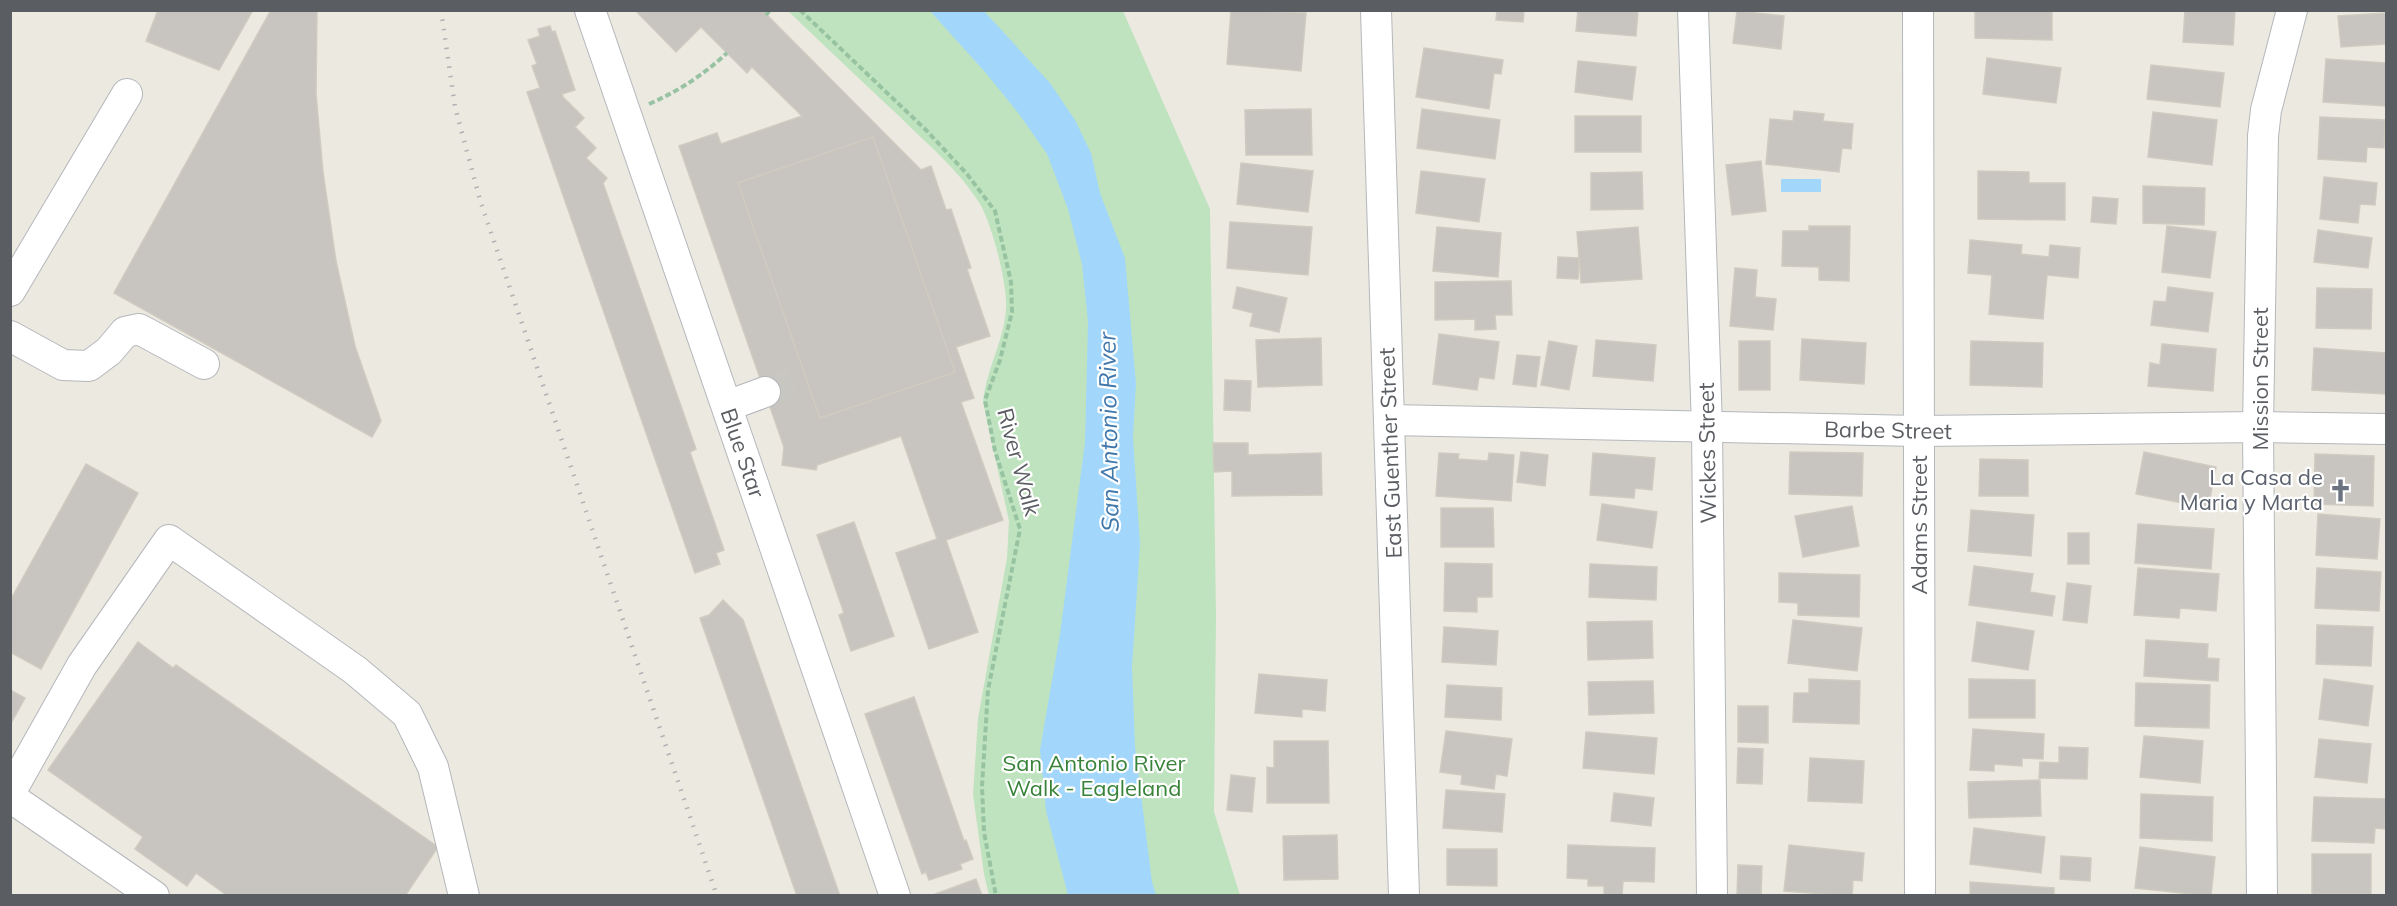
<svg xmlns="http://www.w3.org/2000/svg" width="2397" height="906" viewBox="0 0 2397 906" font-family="Mulish,sans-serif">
  <rect width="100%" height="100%" fill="#ece9e1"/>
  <!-- green -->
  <path fill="#bfe3be" d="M788,11H1123L1210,209L1216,615L1214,812L1240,895H989L984,874L973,795L978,718L1007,558L1009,521L983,402C986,370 1004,341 1006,309C1008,286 992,224 980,204C959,170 928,145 900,117C862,82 825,46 788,11Z"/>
  <!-- water -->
  <g fill="#a2d7fb">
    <path d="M930,11H984L1050,83L1075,120L1091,153L1100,193L1125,258L1136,384L1133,437L1140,544L1132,667L1135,746L1152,882L1156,895H1068L1046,811L1040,750L1060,634L1085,442L1088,322L1082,264L1068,209L1047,154L1019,114L985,72Z"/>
    <rect x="1781" y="179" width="40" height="13"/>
  </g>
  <!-- building -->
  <g fill="#c8c4bf" stroke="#d0cbc0" stroke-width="1.5" fill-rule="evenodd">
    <path d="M158,10H253L219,70L146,41Z"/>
    <path d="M271,10H317L316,94L323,172L336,261L355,346L381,421L372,437L114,293Z"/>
    <path d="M635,10H762L921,170L931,166L946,210L951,209L971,268L967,269L990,336L956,347L974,398L961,402L1003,520L946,540L978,632L929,649L896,553L937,539L901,436L817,465L816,470L782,465L784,447L679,146L717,133L721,144L802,116L752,67L747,73L701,27L676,52ZM873,137L955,372L820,418L738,183Z"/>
    <path d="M1231,10L1306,13L1301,71L1227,64Z"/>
    <path d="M1497,10H1524L1523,22L1496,20Z"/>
    <path d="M1578,10H1638L1636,36L1576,31Z"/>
    <path d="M1975,10H2052V40L1975,38Z"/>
    <path d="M2185,10H2235L2233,45L2183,42Z"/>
    <path d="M1737,11L1784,16L1781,49L1733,43Z"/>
    <path d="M2386,13V44L2341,47L2338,16Z"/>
    <path d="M550,26L552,32L555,31L575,90L562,94L563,97L584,118L575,127L596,148L586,158L607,178L603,183L696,449L690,452L724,550L716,553L720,564L695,573L527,92L540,88L532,66L537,64L528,40L540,36L538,29Z"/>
    <path d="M1424,48L1503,60L1501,74L1494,73L1489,109L1416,97Z"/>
    <path d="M1987,58L2061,68L2056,103L1983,94Z"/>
    <path d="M2326,59L2386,63V106L2323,102Z"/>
    <path d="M1578,61L1636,67L1632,100L1575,92Z"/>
    <path d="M2151,65L2224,73L2220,107L2147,99Z"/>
    <path d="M1311,109L1312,155H1246L1245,110Z"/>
    <path d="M1422,109L1500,120L1495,159L1417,148Z"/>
    <path d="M1794,111L1824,114L1823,121L1853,124L1851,149L1842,148L1839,172L1766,164L1770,119L1793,121Z"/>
    <path d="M2153,112L2217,120L2212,165L2148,157Z"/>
    <rect x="1575" y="116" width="66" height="36"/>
    <path d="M2320,117L2385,120L2384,148L2367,147L2366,162L2318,159Z"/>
    <path d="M873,137L955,372L820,418L738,183Z"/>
    <path d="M1761,161L1766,211L1732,215L1726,165Z"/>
    <path d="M1241,163L1313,171L1308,212L1237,204Z"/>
    <path d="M1421,171L1485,179L1479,222L1416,213Z"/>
    <path d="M1978,171L2029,172V183H2065V220L1978,219Z"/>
    <path d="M1642,172L1643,209L1591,210V173Z"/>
    <path d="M2324,177L2377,183L2375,205L2360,204L2358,223L2320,219Z"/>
    <path d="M2143,186L2205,188L2204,225L2143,223Z"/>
    <path d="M2093,197L2118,199L2116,224L2091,222Z"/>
    <path d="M1230,222L1312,227L1308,275L1227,268Z"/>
    <path d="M1809,226H1850L1849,281L1819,280V267L1782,266L1783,231H1809Z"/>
    <path d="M2167,226L2216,232L2210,278L2162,272Z"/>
    <path d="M1437,227L1501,233L1498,277L1433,271Z"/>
    <path d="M1638,227L1642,279L1581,283L1577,232Z"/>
    <path d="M2318,230L2372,238L2368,268L2314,262Z"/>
    <path d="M1970,240L2022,245L2021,254L2049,257L2050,245L2080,248L2078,278L2047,275L2043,319L1989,314L1992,275L1968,273Z"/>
    <path d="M1558,257L1579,258L1578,279L1557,278Z"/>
    <path d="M1735,268L1757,270L1755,297L1776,299L1773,330L1730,326Z"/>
    <path d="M1511,281L1512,315H1495L1496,329L1475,330V319L1435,320V282Z"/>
    <path d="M1237,287L1287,298L1279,332L1250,326L1253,313L1233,308Z"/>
    <path d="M2168,287L2213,293L2208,332L2151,325L2154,301L2166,302Z"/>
    <path d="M2317,288L2372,289L2371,329L2316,328Z"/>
    <path d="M1439,334L1499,342L1494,379L1479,377L1477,390L1433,384Z"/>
    <path d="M1321,338L1322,385L1258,387L1256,340Z"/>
    <path d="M1802,339L1866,343L1864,384L1800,380Z"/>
    <path d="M1596,340L1656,345L1653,381L1593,376Z"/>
    <path d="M1549,341L1577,346L1569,390L1541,385Z"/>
    <rect x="1739" y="341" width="31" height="49"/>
    <path d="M1971,341L2043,343L2042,387L1970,385Z"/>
    <path d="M2162,344L2216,349L2213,391L2148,386L2150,363L2160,365Z"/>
    <path d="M2314,348L2386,353V394L2312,390Z"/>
    <path d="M1517,355L1540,357L1536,387L1513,384Z"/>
    <path d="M1225,380L1251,381L1250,411L1224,410Z"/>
    <path d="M1213,443H1248V455L1321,453L1322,495L1232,496V471L1214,472Z"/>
    <path d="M1521,452L1548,455L1545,486L1517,482Z"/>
    <path d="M1790,452L1863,453L1862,496L1789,494Z"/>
    <path d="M2144,452L2216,467L2208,508L2136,494Z"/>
    <path d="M1439,453L1459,454L1458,459L1488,461L1489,453L1514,455L1511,501L1436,496Z"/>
    <path d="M1593,453L1655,458L1652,490L1635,488L1634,498L1590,495Z"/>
    <path d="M2315,454L2374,456L2373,506L2314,504Z"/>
    <path d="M1980,459L2028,460V496H1979Z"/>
    <path d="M86,464L138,493L41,669L10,652V601Z"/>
    <path d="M1602,504L1657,512L1652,548L1597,540Z"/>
    <path d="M1852,506L1859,546L1803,557L1795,516Z"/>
    <path d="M1441,508H1493L1494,547H1441Z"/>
    <path d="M1971,510L2034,515L2031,556L1968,551Z"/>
    <path d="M2318,514L2380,519L2377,559L2316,555Z"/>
    <path d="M854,522L894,636L851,651L839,615L844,613L817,535Z"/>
    <path d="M2138,524L2214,529L2211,569L2135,563Z"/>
    <rect x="2068" y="533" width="21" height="31"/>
    <path d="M1445,563L1492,564V597H1477V612L1444,611Z"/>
    <path d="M1590,564L1657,567L1656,600L1589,597Z"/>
    <path d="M1974,566L2033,574L2030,592L2055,596L2052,616L1969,605Z"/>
    <path d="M2138,568L2219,574L2216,611L2180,608L2179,618L2134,615Z"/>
    <path d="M2317,568L2381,572L2379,611L2315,608Z"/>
    <path d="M1779,573L1860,575L1859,617L1798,615V603L1779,602Z"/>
    <path d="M2067,583L2091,586L2087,623L2063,620Z"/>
    <path d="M723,600L743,620L840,896H797L700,618L709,615Z"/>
    <path d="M1793,620L1862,628L1857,671L1788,663Z"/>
    <path d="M1652,621L1653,658L1588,660L1587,622Z"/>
    <path d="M1977,622L2034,631L2028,670L1972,661Z"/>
    <path d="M2317,625L2373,627L2371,666L2316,664Z"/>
    <path d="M1444,627L1498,631L1496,665L1442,662Z"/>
    <path d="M2146,640L2208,644L2207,658L2219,659L2218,681L2144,676Z"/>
    <path d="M138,642L173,668L176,665L438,847L405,896H228L196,873L187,886L135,849L143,837L48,770Z"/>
    <path d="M1259,674L1327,680L1325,711L1302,709V717L1255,713Z"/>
    <path d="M1809,679L1860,681L1859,724L1793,722L1794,693H1809Z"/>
    <path d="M1969,679L2035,680V718H1969Z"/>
    <path d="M2324,679L2373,686L2368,726L2319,719Z"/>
    <path d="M1653,681L1654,713L1589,715L1588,682Z"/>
    <path d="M2136,683L2210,685L2209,728L2135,726Z"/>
    <path d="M1447,685L1502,688L1501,720L1445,717Z"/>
    <path d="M10,690L25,698L10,725Z"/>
    <path d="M914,697L964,841L966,840L973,859L960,864L962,869L929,880L926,872L922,874L865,714Z"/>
    <path d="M1738,706H1768V743L1738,742Z"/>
    <path d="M1973,729L2044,734L2043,759L2022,758V766L1994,764V771L1970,770Z"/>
    <path d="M1446,731L1512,739L1507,776L1496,774L1494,789L1461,784L1462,775L1440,772Z"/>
    <path d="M1586,732L1657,738L1654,774L1583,768Z"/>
    <path d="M2144,736L2203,741L2200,783L2140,777Z"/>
    <path d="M2319,739L2371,744L2367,783L2315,777Z"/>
    <path d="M1274,741H1328L1329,803H1267V767L1274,768Z"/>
    <path d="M2059,747L2088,748L2087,779L2039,778L2040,762L2059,763Z"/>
    <path d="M1738,748L1763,749L1762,784L1737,783Z"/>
    <path d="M1810,758L1864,761L1862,803L1808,801Z"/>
    <path d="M1231,775L1255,778L1252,812L1227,810Z"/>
    <path d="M2040,780L2041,816L1969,818L1968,782Z"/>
    <path d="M1446,790L1505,794L1502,832L1443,828Z"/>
    <path d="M1614,793L1654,798L1651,826L1611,821Z"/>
    <path d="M2141,794L2213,797L2212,841L2140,838Z"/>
    <path d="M2314,797L2386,799L2385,829L2375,828L2374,843L2312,841Z"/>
    <path d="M1974,828L2045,837L2041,873L1970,864Z"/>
    <path d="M1337,835L1338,879L1284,880L1283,836Z"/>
    <path d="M1568,845L1655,848L1654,882L1623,881L1622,896H1604V886H1588V879L1567,878Z"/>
    <path d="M1789,845L1864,853L1862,881L1853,880L1852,896L1784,891Z"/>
    <path d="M2140,847L2215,857L2211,896L2135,888Z"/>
    <path d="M1447,849H1497V886L1447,885Z"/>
    <rect x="2312" y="854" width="59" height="40"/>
    <path d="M2061,856L2091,858L2090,881L2060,879Z"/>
    <path d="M1738,865L1762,866L1761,896H1737Z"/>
    <path d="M976,879L982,896H930Z"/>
    <path d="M1970,882L2054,888V896H1970Z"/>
  </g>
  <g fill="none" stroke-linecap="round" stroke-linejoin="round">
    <!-- minor-tunnel -->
    <path stroke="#c8c6c1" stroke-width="30" stroke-dasharray="30 15" stroke-linecap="butt" d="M765,392L806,377"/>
    <defs>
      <g id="minor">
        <path d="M590,10L895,896"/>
        <path d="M1376,10L1404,896"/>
        <path d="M1693,10L1707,427L1712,896"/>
        <path d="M1918,10L1920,896"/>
        <path d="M10,291L127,94"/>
        <path d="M10,336L63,365L89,366L109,351L125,332L139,329L204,364"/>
        <path d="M727,406L765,392"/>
        <path d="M1389,420L1918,431L2258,427L2386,429"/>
        <path d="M10,793L82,665L169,540L355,670L407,714L433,767L464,896"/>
        <path d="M10,797L154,896"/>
        <path d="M2262,896L2258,427L2263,136L2266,110L2292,10"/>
      </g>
    </defs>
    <!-- minor casing -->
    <use href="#minor" stroke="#b4b7bb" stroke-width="32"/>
    <!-- path -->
    <g stroke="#98c3a2" stroke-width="4" stroke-dasharray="6 3" stroke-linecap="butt">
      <path d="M800,10L926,130L967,174L995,211L1011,282L1012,312L1000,360L985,400L995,451L1020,529L988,690L982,786L984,832L996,896"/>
      <path d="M766,15L770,10"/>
      <path d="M649,104C679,91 703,75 727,53"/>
    </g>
    <!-- minor -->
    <use href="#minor" stroke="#fff" stroke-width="30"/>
    <!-- rail -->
    <path stroke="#b0b1b2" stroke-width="4.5" stroke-dasharray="1.5 8" stroke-linecap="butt" d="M441,10L455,107L480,200L717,896"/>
  </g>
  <!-- icons -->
  <defs>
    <symbol id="church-bare" viewBox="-9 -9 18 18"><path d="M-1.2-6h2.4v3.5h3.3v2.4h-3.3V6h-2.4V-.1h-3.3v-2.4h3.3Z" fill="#6b7280" stroke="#fff" stroke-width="2.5" paint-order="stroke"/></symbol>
  </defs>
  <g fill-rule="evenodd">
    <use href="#church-bare" x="2324" y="474" width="33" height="33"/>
  </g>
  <g text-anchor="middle" stroke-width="4.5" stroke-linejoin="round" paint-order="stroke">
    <!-- street labels -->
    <g font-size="22" fill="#5a5d62" stroke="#fff">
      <text transform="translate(2260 379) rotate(-90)" y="8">Mission Street</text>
      <text transform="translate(1888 430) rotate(1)" y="8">Barbe Street</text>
      <text transform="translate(743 453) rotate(71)" y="8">Blue Star</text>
      <text transform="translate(1390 453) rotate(-92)" y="8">East Guenther Street</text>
      <text transform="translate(1707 453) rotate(-91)" y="8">Wickes Street</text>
      <text transform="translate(1019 462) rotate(75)" y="8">River Walk</text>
      <text transform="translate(1919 525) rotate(-90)" y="8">Adams Street</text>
    </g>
    <!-- worship labels -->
    <g font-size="22" fill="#5b616d" stroke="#fff" text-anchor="end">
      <text x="2323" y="485">La Casa de<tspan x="2323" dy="25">Maria y Marta</tspan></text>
    </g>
    <!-- park labels -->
    <g font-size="22" fill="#388239" stroke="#fff">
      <text x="1094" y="771">San Antonio River<tspan x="1094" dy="25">Walk - Eagleland</tspan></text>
    </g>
    <!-- water labels -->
    <g font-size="24" font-style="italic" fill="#4178ac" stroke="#fff">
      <text transform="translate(1109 432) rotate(-91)" y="8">San Antonio River</text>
    </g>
  </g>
  <!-- border -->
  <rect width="2397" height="906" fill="none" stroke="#5a5d62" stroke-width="24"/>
</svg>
